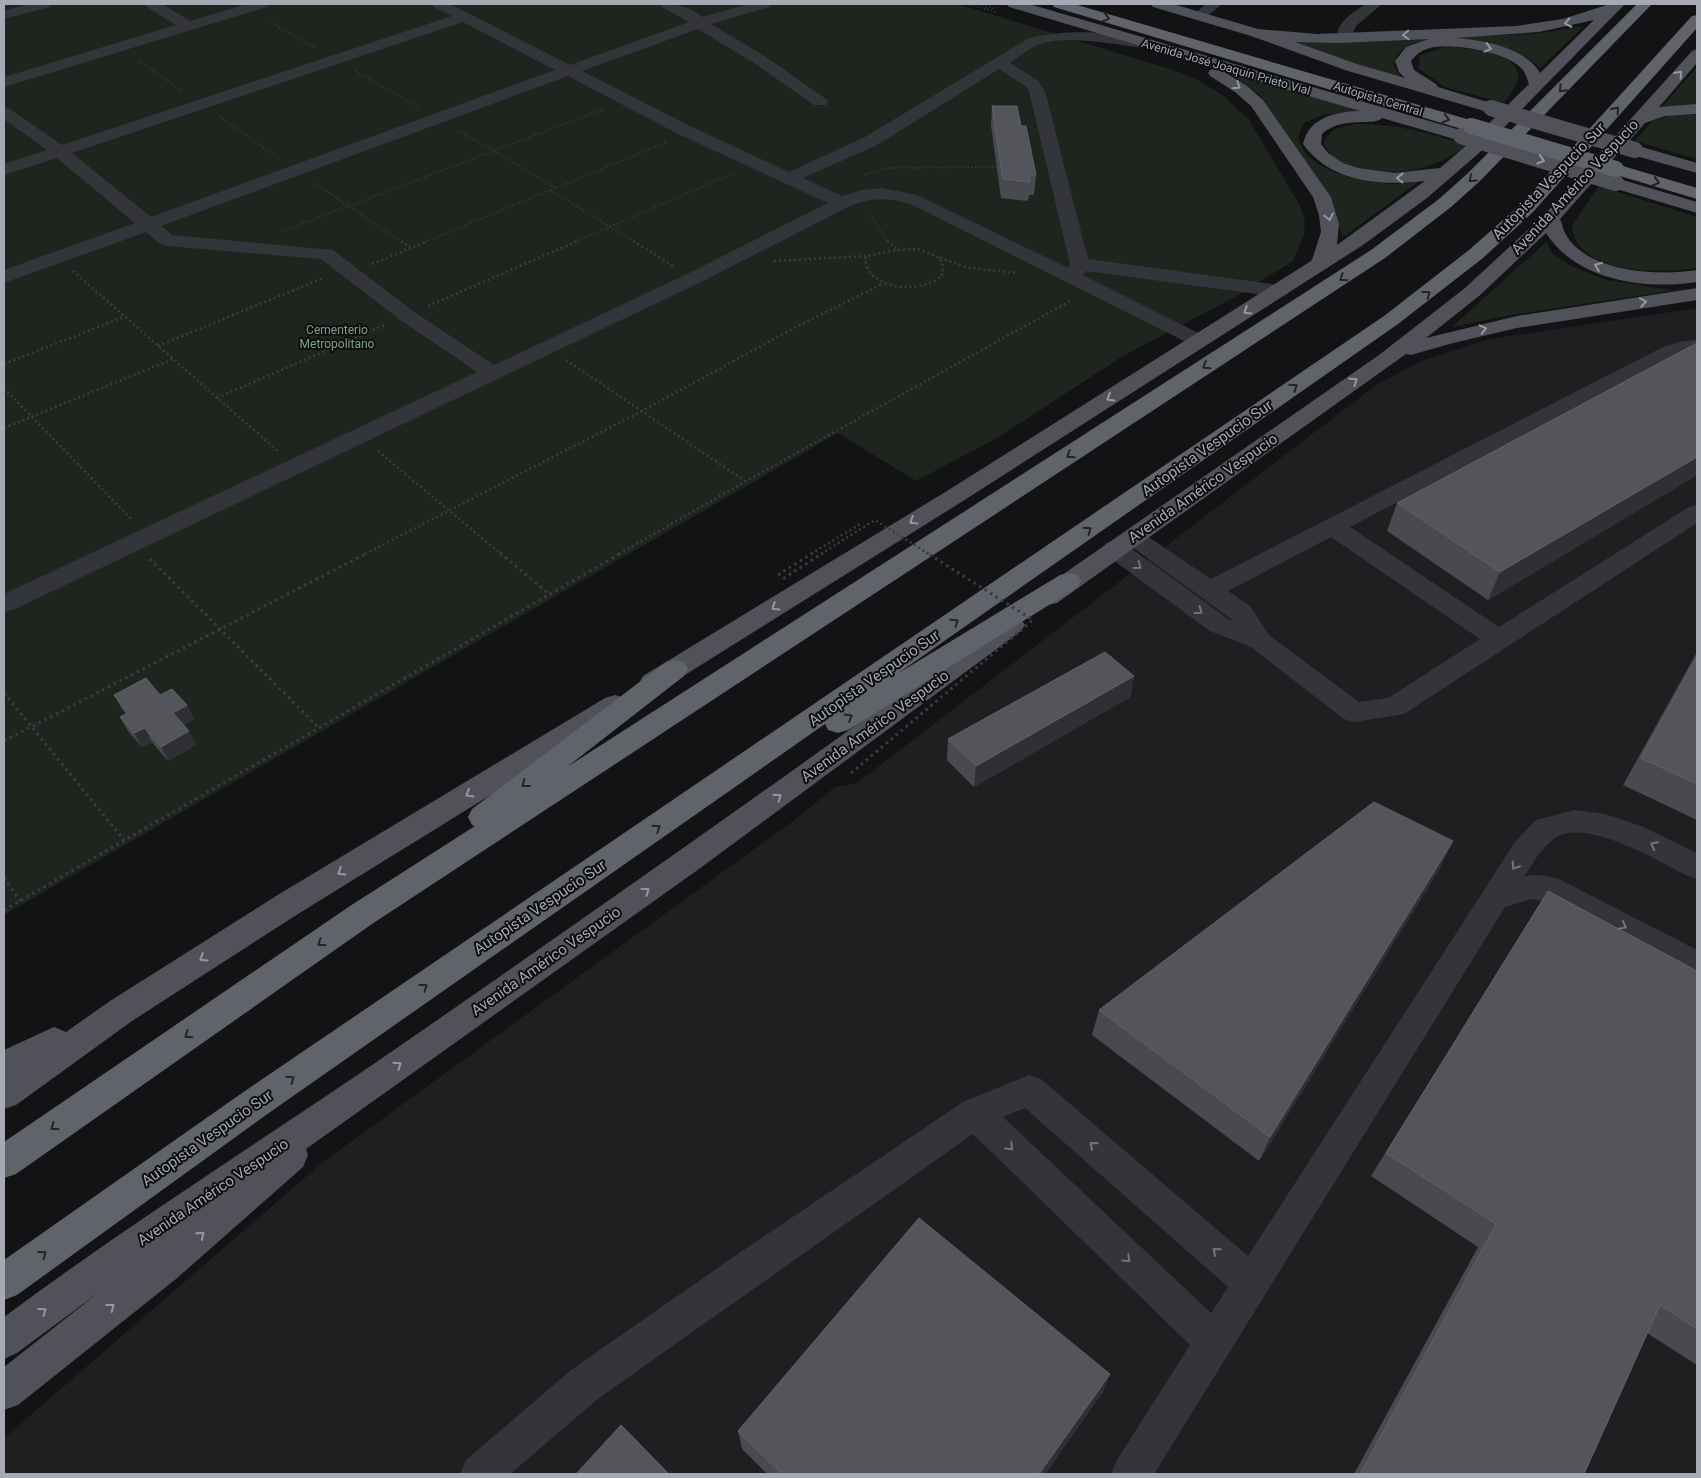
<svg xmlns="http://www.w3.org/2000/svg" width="1701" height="1478" viewBox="0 0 1701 1478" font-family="Roboto,sans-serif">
  <rect width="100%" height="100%" fill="#131315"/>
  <!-- built -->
  <path fill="#1f1f22" d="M1697,308V1474H4V1438L323,1162L793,821L835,787L857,783L1376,385L1421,361L1490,339Z"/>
  <!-- green -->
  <g fill="#1e251f">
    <path d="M4,4H958L1182,73L1198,80L1224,96L1249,120L1299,204L1305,221L1304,235L1293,261L1233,298L1123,356L997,438L916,481L838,433L4,915Z"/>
    <path d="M1584,26L1540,68L1531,60L1519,54C1502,52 1486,49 1469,47C1446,44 1397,31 1394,67L1400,75L1397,77L1283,40L1336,42L1533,34Z"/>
    <path d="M1446,47C1464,48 1528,51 1517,83C1514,90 1508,97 1504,103L1445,87L1418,68L1420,55Z"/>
    <path d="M1697,67V105L1662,107Z"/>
    <path d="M1226,71L1370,114H1325L1304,123C1302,128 1298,133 1299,138C1303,171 1364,182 1391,184C1400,184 1412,182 1421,180L1343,237L1327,191L1278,121L1260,95Z"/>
    <path d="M1672,115H1697V159L1635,141L1653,121Z"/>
    <path d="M1355,124C1395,123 1429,133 1467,145C1436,171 1383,181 1346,164C1341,162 1335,160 1332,157C1329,153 1326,147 1324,143C1330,128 1340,127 1355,124Z"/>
    <path d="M1599,186L1697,217V268C1663,273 1575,276 1572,225Z"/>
    <path d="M1546,242L1553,254L1571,266L1607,280L1671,290L1697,287L1510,315L1452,327Z"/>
  </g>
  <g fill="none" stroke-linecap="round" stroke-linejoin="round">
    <!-- path-far2 -->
    <g stroke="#3b3c41" stroke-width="2" stroke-dasharray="1 2.5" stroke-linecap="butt">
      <path d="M967,4L996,12"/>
      <path d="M979,4L995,9"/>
      <path d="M267,20L316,48"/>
      <path d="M138,60L182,91"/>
      <path d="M356,71L418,107"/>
      <path d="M220,117L278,158"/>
      <path d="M458,130L556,188"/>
      <path d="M864,175L886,168L997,167"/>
      <path d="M314,183L402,242"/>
      <path d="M550,190L635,242"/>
      <path d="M870,213L885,239L889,242"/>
      <path d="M283,231L604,109"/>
      <path d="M425,242L667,142"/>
      <path d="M575,242L734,173"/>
    </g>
    <!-- path-far1 -->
    <g stroke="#3b3c41" stroke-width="2.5" stroke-dasharray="2 3" stroke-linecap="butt">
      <path d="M401,241L411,248"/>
      <path d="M633,241L673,266"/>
      <path d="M887,241L897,249"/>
      <path d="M918,249L936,256L943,263L942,276C923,291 885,292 869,271C867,268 866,263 865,260L867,256L896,250Z"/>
      <path d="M940,258L970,268L1017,273"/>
      <path d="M774,261L867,256"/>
      <path d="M372,264L428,241"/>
      <path d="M73,271L279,452"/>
      <path d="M428,306L578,241"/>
      <path d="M158,346L323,278"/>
      <path d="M566,360L745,481"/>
      <path d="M4,364L124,317"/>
      <path d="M4,388L132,520"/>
      <path d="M217,398L385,325"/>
      <path d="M4,428L173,359"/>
      <path d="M378,451L501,554"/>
      <path d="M365,554L642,411L796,327L884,283"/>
      <path d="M619,554L746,481L1072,300"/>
    </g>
    <!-- path -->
    <g stroke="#3b3c41" stroke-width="3" stroke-dasharray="2.5 4" stroke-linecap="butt">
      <path d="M500,553L550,595"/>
      <path d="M150,559L319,728"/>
      <path d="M4,693L124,840"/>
      <path d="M4,741L367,553"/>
      <path d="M4,878L20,901"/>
      <path d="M4,910L621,553"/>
    </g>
    <!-- minor -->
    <g fill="#34353a" fill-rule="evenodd">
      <path d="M28,4H51L49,7L4,19V11Z"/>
      <path d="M145,4H162L190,21L247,4H269L267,7L4,87V77L176,25L147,7Z"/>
      <path d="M432,4H450L570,65L689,22L662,7L660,4C676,4 690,6 702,17L749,4H771L769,7L711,24L766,57L826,99L828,102L826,105H814L754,63L698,29L582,71L690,126L789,172L865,137L1029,38C1064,29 1115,31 1150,40L1153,43L1150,46L1145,48C1115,45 1068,34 1040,44C1029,48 1019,57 1010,63L1037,80L1045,91L1088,259L1279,285L1286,287L1289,291L1286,295L1279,297L1086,271L1083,275L1206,337L1209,341L1206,345L1199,347L1192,345L915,206C892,197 871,197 848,207L701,282L13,610L4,612V594L477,372L399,319L321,259L167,246L160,244L146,232L4,283V270L135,223L57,158L4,175V164L47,150L4,119V107L10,109L62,145L452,16L434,7ZM463,22L555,70L151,217L72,153ZM999,69L1025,86L1029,91L1070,264L1068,268L917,195L882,188L862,190L842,196L803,178L877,145ZM568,76L678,134L828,203L687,274L494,365L413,311L333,250L172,235L161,226Z"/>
      <path d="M1206,4H1222L1204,19H1194L1192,16Z"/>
      <path d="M1366,4H1382L1356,26L1350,41H1340C1330,26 1355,11 1366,4Z"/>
      <path d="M1697,340V352L1677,355L1350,527L1499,627L1689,507L1697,505V523L1404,714L1354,722L1344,719L1251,647L1210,631L1106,555L1103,549L1106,543L1115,541L1124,543L1228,619L1234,621L1125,542L1121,537L1125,532L1133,529L1141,532L1211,579L1663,347L1683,341ZM1331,537L1480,639L1388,698L1359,702L1269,635L1250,606L1228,591Z"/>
      <path d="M1575,810L1605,814L1641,826L1697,853V879L1686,875C1658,861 1586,817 1555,838C1542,847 1532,864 1524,877C1536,873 1549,876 1561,880L1697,950V978L1686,974L1545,901L1531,899L1505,907L1154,1474H1111L1117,1460L1190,1345L973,1134L599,1398L510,1474H460L466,1460L571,1370L729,1260L963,1102L1029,1075L1041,1079L1248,1256L1515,842L1536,820ZM1025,1108L1228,1287L1211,1313L1003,1117Z"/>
    </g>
    <!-- major -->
    <g fill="#515259" fill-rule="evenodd">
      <path d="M1007,4H1029L1467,132L1469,136L1467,140L1461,141L1382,118C1374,127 1342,115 1322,134L1321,144L1328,153L1343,163L1358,168L1394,173L1440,168L1467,145L1529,84C1527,79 1526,74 1523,70C1507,51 1452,43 1430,48C1421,50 1416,55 1411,61L1414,70L1436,84L1438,87L1497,105L1499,108L1497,111L1491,113L1345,70L1251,36L1153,7L1151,4H1173L1258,29L1317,34L1516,26L1563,19L1610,4H1625L1479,153L1427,198L1363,245L963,501L661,690L652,693L643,690L639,683L643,676L947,491L1311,261L1313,257L1321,232L1319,215L1313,197L1251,106L1235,92L1210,76L1208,73L1210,70L1215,68L1009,7ZM1594,20L1540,73C1525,47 1482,40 1455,38L1539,32ZM1429,39L1406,47L1395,61L1399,72L1405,78L1357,64L1295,42L1338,43ZM1223,71L1360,111C1336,112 1309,117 1303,144C1331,183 1381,186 1425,181L1337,245L1339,224L1331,197L1263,100L1247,86Z"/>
      <path d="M1697,49V63L1659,107L1697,104V114L1665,116L1645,123L1560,219C1562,223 1563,229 1565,233C1586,273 1659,276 1697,270V282C1645,290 1577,281 1546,233L1479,296L1426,338L1517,316L1697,288V300L1517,328L1453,343L1411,355L1406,354L1057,603L1048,605L1039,603L1035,597L1039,591L1379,355L1465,288L1545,214L1692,51Z"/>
      <path d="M1635,145L1697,163V173L1629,154L1626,150L1629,146Z"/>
      <path d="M1616,178L1697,202V213L1610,187L1607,183L1610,179Z"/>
      <path d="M1012,616L1021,619L1025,625L1021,631L699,869L306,1149L308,1155L303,1167L176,1279L18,1405L4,1410V1367L98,1293L17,1353L4,1359V1317C125,1227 253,1146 378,1061C588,916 797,769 1003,619Z"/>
      <path d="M615,695L625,698L628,705L625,712L298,914L132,1021L16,1105L4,1109V1050L54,1027L66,1032L110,1001L276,896L605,698Z"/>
    </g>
    <!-- highway -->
    <g fill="#61636b" fill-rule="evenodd">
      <path d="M1052,4H1074L1477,122L1479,126L1477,130H1465L1054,7Z"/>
      <path d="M1637,4H1652L1479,182L1451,207L1385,258L372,924L16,1174L4,1178V1142L350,906L475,826L472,825L468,817L472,809L666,662L675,660L684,662L688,669L684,676L567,767L1371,250L1439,199L1467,174Z"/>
      <path d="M1697,15V28L1533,212L1483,258L1398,324L897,674L1060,575L1069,573L1078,575L1081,581L1078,587L848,730L838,733L828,730L825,724L266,1115L17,1295L4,1300V1260L242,1093L1384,316L1469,250L1521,204L1692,16Z"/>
      <path d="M1616,164L1697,188V199L1610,173L1607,169L1610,165Z"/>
    </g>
    <!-- path-bridge-far1 -->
    <g stroke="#3b3c41" stroke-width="2.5" stroke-dasharray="2 3" stroke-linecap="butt">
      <path d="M811,554L860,524"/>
      <path d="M821,554L875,520L929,554"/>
    </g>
    <!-- path-bridge -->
    <g stroke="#3b3c41" stroke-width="3" stroke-dasharray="2.5 4" stroke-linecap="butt">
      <path d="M813,553L779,574L784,578L823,553"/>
      <path d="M851,773L1033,620L927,553"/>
    </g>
    <!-- major-bridge -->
    <g stroke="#515259" stroke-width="16">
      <path d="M1491,108L1635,150"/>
      <path d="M1461,136L1616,183"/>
    </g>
    <!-- highway-bridge -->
    <path stroke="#61636b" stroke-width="16" d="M1471,126L1616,169"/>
  </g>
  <!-- wall -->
  <g fill="#494a50">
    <path d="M992,106L1021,126L1036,175L1034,195H1029L1028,201L1001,198L991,125Z"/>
    <path d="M1697,343V475L1488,600L1387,531L1397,503Z"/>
    <path d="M1697,652V820L1623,785Z"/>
    <path d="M1134,676L1130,697L974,787L947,760L948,739Z"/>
    <path d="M114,695H160L194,719L183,725L196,745L168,761L152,742L142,747L128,731L120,717L126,714L122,709Z"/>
    <path d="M1440,868L1259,1161L1092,1035L1099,1010Z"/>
    <path d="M1548,891L1697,971V1365L1647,1333L1584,1474H1354L1478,1247L1371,1176Z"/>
    <path d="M1110,1374L1102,1393L1045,1474H767L742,1449L738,1431Z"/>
  </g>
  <!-- shaded-wall -->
  <g fill="#2f3034">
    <path d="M1697,457V475L1488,600L1500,572Z"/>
    <path d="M1134,676L1130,697L974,787L976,766Z"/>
    <path d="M187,705L194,719L180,727L173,713Z"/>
    <path d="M145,728L152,742L142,747L134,733Z"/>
    <path d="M189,731L196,745L168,761L161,747Z"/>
    <path d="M1453,841L1440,868L1259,1161L1270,1137Z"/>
    <path d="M1110,1374L1102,1393L1045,1474H1039Z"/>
  </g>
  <!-- building -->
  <g fill="#53555b" stroke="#606269">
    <path d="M992,106H1017L1021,126H1026L1036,175H1029L1030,182L1003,179Z"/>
    <path d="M1697,343V457L1500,572L1397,503Z"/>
    <path d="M1105,652L1134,676L976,766L948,739Z"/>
    <path d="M1697,656V784L1641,758Z"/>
    <path d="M146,678L160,695L172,689L187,705L173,713L189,731L161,747L145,728L134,733L120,717L128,713L114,695Z"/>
    <path d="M1374,802L1453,841L1270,1137L1099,1010Z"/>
    <path d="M1548,891L1697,971V1329L1660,1305L1584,1474H1360L1496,1224L1386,1153Z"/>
    <path d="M919,1218L1110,1374L1039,1474H782L738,1431Z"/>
    <path d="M621,1425L669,1474H576Z"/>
  </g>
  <!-- one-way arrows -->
  <defs><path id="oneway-chevron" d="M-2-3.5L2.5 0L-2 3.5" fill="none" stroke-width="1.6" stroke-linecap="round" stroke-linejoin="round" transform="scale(1.25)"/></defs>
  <g stroke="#232327">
    <use href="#oneway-chevron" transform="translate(1106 18) rotate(17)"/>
    <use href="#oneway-chevron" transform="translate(1562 89) rotate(134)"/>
    <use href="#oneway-chevron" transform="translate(1616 110) rotate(-48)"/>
    <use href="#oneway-chevron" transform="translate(1446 119) rotate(17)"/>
    <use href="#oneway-chevron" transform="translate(1472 179) rotate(138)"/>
    <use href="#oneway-chevron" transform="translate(1656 182) rotate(17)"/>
    <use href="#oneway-chevron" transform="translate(1343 278) rotate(146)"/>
    <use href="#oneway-chevron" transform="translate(1427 294) rotate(-37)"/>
    <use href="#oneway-chevron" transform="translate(1206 366) rotate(147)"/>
    <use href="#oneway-chevron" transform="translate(1294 387) rotate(-35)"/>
    <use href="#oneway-chevron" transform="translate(1070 455) rotate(147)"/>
    <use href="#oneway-chevron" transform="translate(1088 530) rotate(-35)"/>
    <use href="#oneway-chevron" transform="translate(955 622) rotate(-35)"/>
    <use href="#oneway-chevron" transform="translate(849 717) rotate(-31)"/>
    <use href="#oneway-chevron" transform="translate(525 784) rotate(142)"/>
    <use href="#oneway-chevron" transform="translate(657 828) rotate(-34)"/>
    <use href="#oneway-chevron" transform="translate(321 943) rotate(145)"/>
    <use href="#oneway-chevron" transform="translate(424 987) rotate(-35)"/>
    <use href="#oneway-chevron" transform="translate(188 1035) rotate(145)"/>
    <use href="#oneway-chevron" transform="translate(291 1079) rotate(-35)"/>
    <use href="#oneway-chevron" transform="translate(54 1127) rotate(145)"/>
    <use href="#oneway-chevron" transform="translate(43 1254) rotate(-36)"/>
  </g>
  <g stroke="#9498a3">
    <use href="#oneway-chevron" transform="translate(1568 23) rotate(168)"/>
    <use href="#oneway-chevron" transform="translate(1406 35) rotate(177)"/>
    <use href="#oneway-chevron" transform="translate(1488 48) rotate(15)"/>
    <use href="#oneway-chevron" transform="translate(1679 74) rotate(-48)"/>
    <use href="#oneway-chevron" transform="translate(1237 86) rotate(34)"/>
    <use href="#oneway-chevron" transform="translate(1541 160) rotate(17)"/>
    <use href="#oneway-chevron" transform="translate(1400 178) rotate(-179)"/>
    <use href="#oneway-chevron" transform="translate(1329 217) rotate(78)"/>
    <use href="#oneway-chevron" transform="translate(1598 266) rotate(-158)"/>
    <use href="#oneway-chevron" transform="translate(1643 302) rotate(-8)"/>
    <use href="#oneway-chevron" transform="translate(1247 311) rotate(148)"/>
    <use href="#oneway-chevron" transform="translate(1483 329) rotate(-13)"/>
    <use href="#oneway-chevron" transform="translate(1354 381) rotate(-35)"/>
    <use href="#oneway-chevron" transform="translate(1110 398) rotate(148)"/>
    <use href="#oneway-chevron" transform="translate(913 521) rotate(148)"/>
    <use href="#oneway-chevron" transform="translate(775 607) rotate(148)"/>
    <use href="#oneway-chevron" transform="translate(469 794) rotate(149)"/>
    <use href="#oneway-chevron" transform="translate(778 797) rotate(-35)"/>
    <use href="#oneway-chevron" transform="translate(341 872) rotate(148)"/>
    <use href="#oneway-chevron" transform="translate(646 891) rotate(-35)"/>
    <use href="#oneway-chevron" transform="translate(203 958) rotate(148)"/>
    <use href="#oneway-chevron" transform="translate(398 1065) rotate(-35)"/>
    <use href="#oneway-chevron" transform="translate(201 1235) rotate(-40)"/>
    <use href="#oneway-chevron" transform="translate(111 1307) rotate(-38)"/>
    <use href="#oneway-chevron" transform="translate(43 1311) rotate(-36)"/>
  </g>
  <g stroke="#72757e">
    <use href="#oneway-chevron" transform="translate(1138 566) rotate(36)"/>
    <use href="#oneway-chevron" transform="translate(1199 611) rotate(36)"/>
    <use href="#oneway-chevron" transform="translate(1654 845) rotate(-153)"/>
    <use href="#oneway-chevron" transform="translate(1515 866) rotate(123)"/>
    <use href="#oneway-chevron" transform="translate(1623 926) rotate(28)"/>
    <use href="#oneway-chevron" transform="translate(1093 1145) rotate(-139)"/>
    <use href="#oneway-chevron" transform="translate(1010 1147) rotate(44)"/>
    <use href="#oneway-chevron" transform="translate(1216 1251) rotate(-139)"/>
    <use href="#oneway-chevron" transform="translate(1127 1259) rotate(44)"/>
  </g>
  <g text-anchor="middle" stroke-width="4" stroke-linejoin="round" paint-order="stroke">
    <!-- far-street labels -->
    <g font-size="12" fill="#a5aab5" stroke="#0e0e10">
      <text transform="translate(1226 67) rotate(16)" y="4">Avenida José Joaquín Prieto Vial</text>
      <text transform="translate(1378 99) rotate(17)" y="4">Autopista Central</text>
    </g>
    <!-- far-park labels -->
    <g font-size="12" fill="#7da080" stroke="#0e0e10">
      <text x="337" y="334">Cementerio<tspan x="337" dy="14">Metropolitano</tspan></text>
    </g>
    <!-- street labels -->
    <g font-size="15" fill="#a5aab5" stroke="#0e0e10">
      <text transform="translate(1549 181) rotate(-46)" y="5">Autopista Vespucio Sur</text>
      <text transform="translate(1575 187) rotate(-47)" y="5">Avenida Américo Vespucio</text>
      <text transform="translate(1207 448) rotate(-35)" y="5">Autopista Vespucio Sur</text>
      <text transform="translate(1203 488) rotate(-35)" y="5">Avenida Américo Vespucio</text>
      <text transform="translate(874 678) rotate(-35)" y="5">Autopista Vespucio Sur</text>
      <text transform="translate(875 726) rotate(-36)" y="5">Avenida Américo Vespucio</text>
      <text transform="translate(540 907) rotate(-34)" y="5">Autopista Vespucio Sur</text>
      <text transform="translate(546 961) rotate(-35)" y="5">Avenida Américo Vespucio</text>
      <text transform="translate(207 1138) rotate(-35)" y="5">Autopista Vespucio Sur</text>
      <text transform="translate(213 1192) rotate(-34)" y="5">Avenida Américo Vespucio</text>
    </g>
  </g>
  <!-- border -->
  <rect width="1701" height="1478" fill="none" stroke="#a5aab5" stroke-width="10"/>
</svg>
